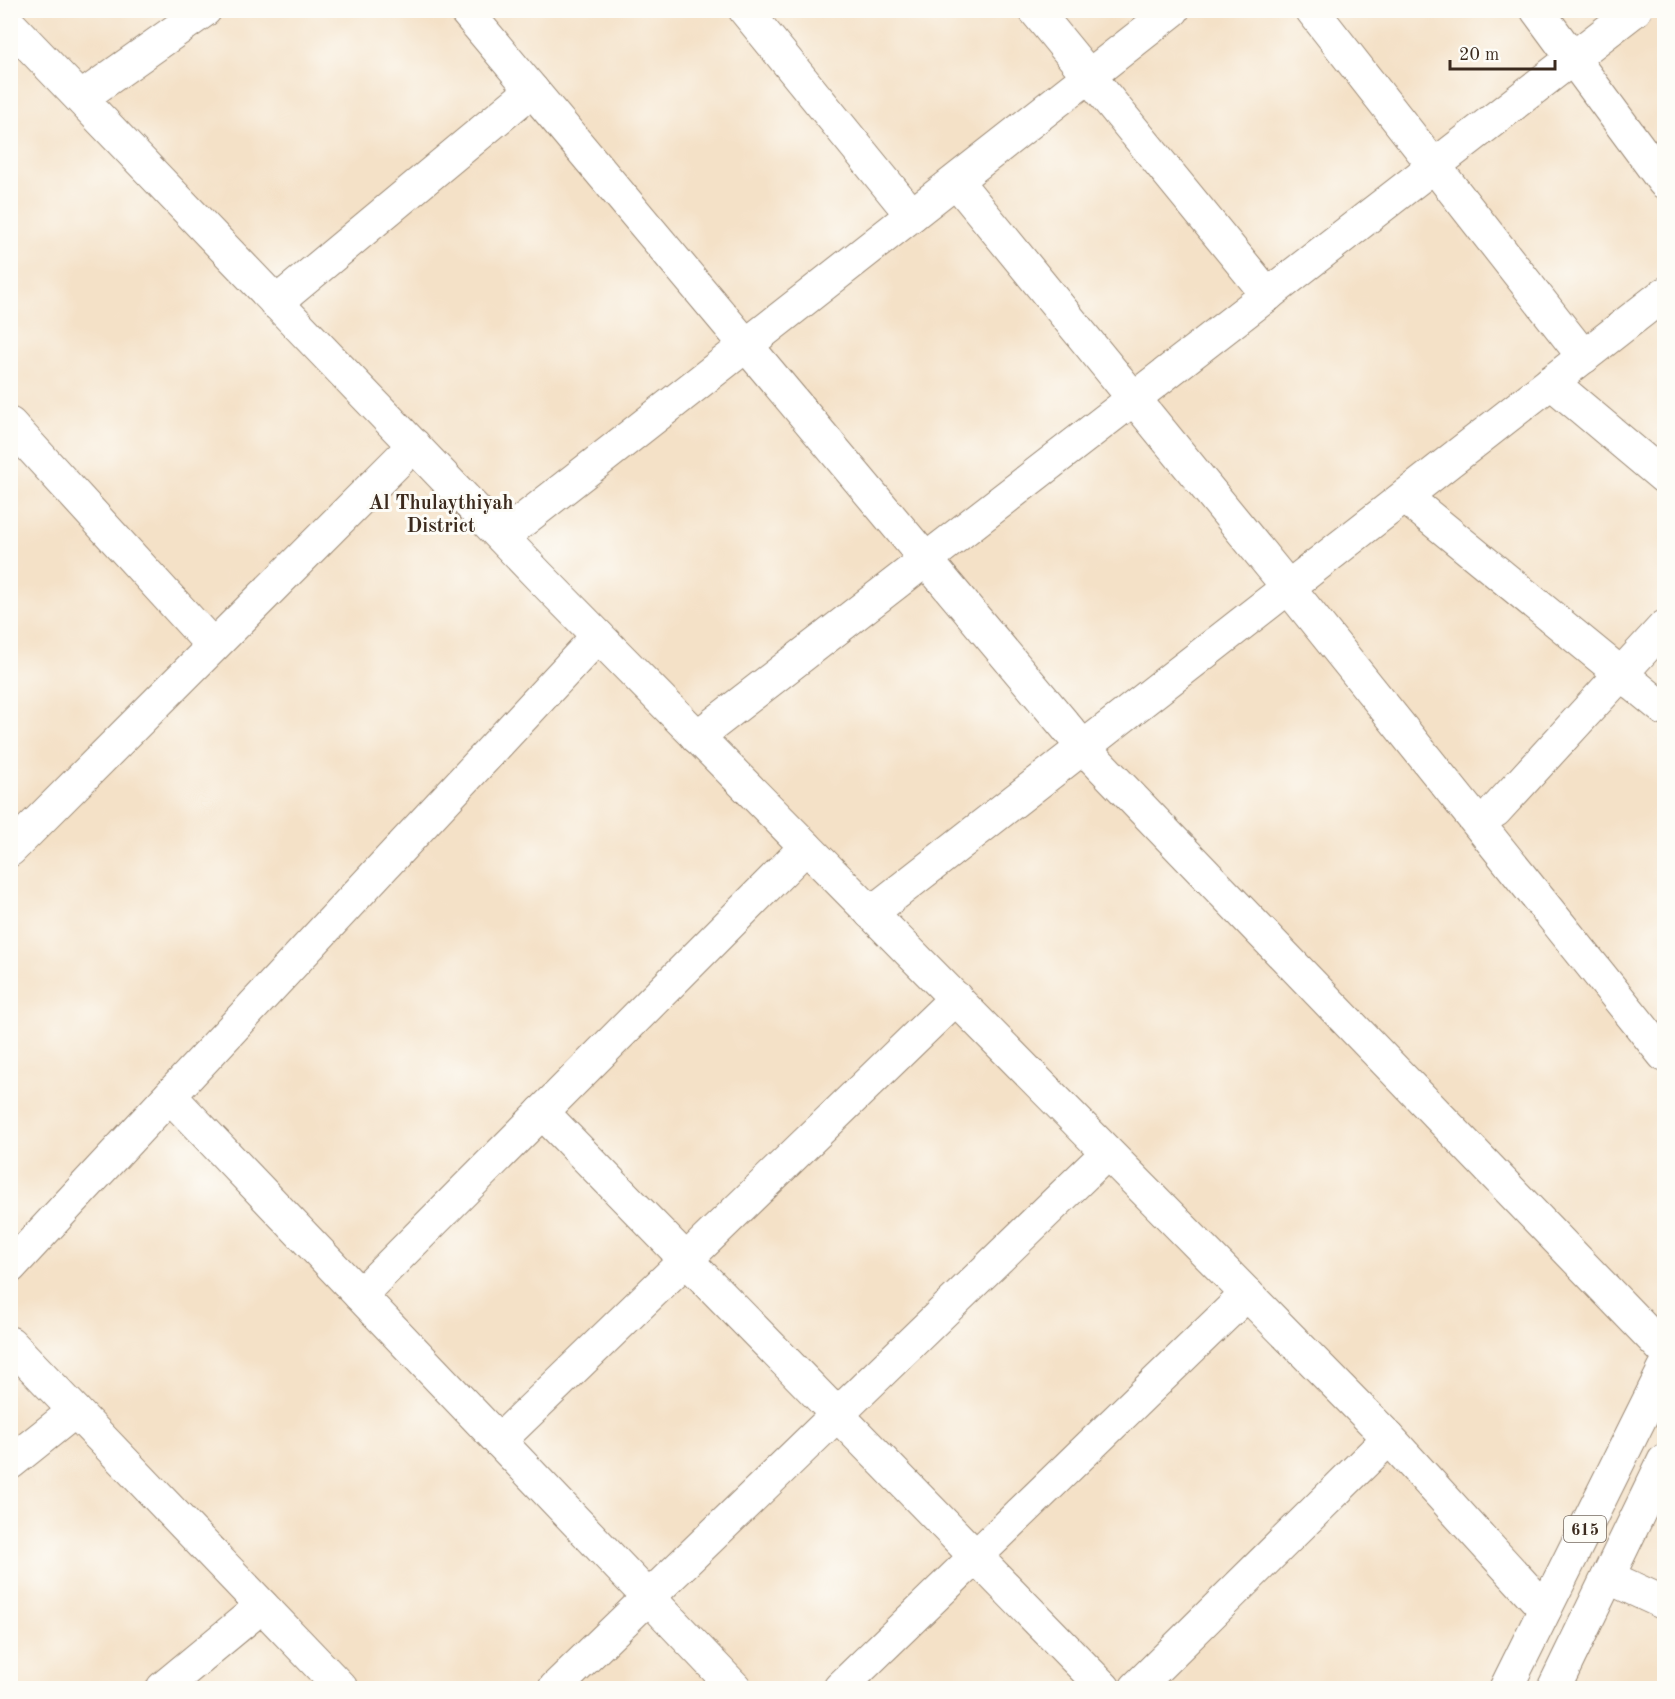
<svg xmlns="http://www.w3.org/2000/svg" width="1675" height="1699" viewBox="0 0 1675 1699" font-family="'Old Standard TT',serif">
  <rect width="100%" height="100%" fill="#fdfcf7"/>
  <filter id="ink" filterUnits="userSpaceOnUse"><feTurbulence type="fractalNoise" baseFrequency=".0167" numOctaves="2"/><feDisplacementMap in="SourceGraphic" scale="12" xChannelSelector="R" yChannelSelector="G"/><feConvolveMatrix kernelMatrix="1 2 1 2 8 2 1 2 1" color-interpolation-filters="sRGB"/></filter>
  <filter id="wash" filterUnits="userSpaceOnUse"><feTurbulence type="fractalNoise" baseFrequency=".008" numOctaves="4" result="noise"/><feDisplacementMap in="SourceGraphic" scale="24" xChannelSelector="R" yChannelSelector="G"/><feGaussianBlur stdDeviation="1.35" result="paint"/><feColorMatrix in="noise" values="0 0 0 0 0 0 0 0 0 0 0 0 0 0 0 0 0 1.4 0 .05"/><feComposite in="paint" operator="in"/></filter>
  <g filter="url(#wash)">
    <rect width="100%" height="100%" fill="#f4e1c7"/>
  </g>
  <g filter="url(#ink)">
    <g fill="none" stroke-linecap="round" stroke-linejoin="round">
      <defs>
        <g id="minor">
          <path d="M465,10L1083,747L1664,1350"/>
          <path d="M745,10L912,215"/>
          <path d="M1035,10L1268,295"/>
          <path d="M1312,10L1584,357"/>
          <path d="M1537,10L1664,182"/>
          <path d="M10,25L539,576L1389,1438L1545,1609"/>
          <path d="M81,98L205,10"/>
          <path d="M956,181L1288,587L1664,1055"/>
          <path d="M276,303L532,90"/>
          <path d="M1551,382L1664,477"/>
          <path d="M10,424L213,646"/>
          <path d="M1405,497L1664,709"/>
          <path d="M502,537L1173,10"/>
          <path d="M697,737L1635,10"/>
          <path d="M1495,811L1664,627"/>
          <path d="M10,850L414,445"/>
          <path d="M871,913L1664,294"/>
          <path d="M170,1096L735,1688"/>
          <path d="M542,1112L1104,1688"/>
          <path d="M10,1267L598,636"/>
          <path d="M360,1295L806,847"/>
          <path d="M10,1343L341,1688"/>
          <path d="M499,1441L956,998"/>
          <path d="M10,1463L75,1411"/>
          <path d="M1608,1577L1664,1603"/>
          <path d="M163,1688L262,1606"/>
          <path d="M555,1688L1107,1153"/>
          <path d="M840,1688L1247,1294"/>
          <path d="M1136,1688L1389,1438"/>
        </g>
        <g id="trunk">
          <path d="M1506,1688L1664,1370"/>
          <path d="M1554,1688L1664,1461"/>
        </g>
      </defs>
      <!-- minor casing -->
      <use href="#minor" stroke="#988672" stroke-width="35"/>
      <!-- trunk casing -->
      <use href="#trunk" stroke="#988672" stroke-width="35"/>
      <!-- minor -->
      <use href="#minor" stroke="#fff" stroke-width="33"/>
      <!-- trunk -->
      <use href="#trunk" stroke="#fff" stroke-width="33"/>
    </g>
  </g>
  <g text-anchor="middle" stroke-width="6" stroke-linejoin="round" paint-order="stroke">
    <!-- shield labels -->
    <rect fill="#fdfcf7" stroke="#75695f" stroke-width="1.5" x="1564" y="1516" width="42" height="26" rx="4.5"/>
    <g font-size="16" font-weight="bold" fill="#3b2a1e">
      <text x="1585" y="1535">615</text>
    </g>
    <!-- neighbourhood labels -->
    <g font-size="20" font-weight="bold" fill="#3b2a1e" stroke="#fdfcf7">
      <text x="441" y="509">Al Thulaythiyah<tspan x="441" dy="23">District</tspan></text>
    </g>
  </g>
  <!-- margin -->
  <rect width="1675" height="1699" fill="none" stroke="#fdfcf7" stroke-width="36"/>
  <!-- scale -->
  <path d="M1450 60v9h105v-9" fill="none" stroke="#3b2a1e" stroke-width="3"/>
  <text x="1459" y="60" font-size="18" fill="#3b2a1e" stroke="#fdfcf7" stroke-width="4.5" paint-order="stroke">20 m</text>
</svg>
